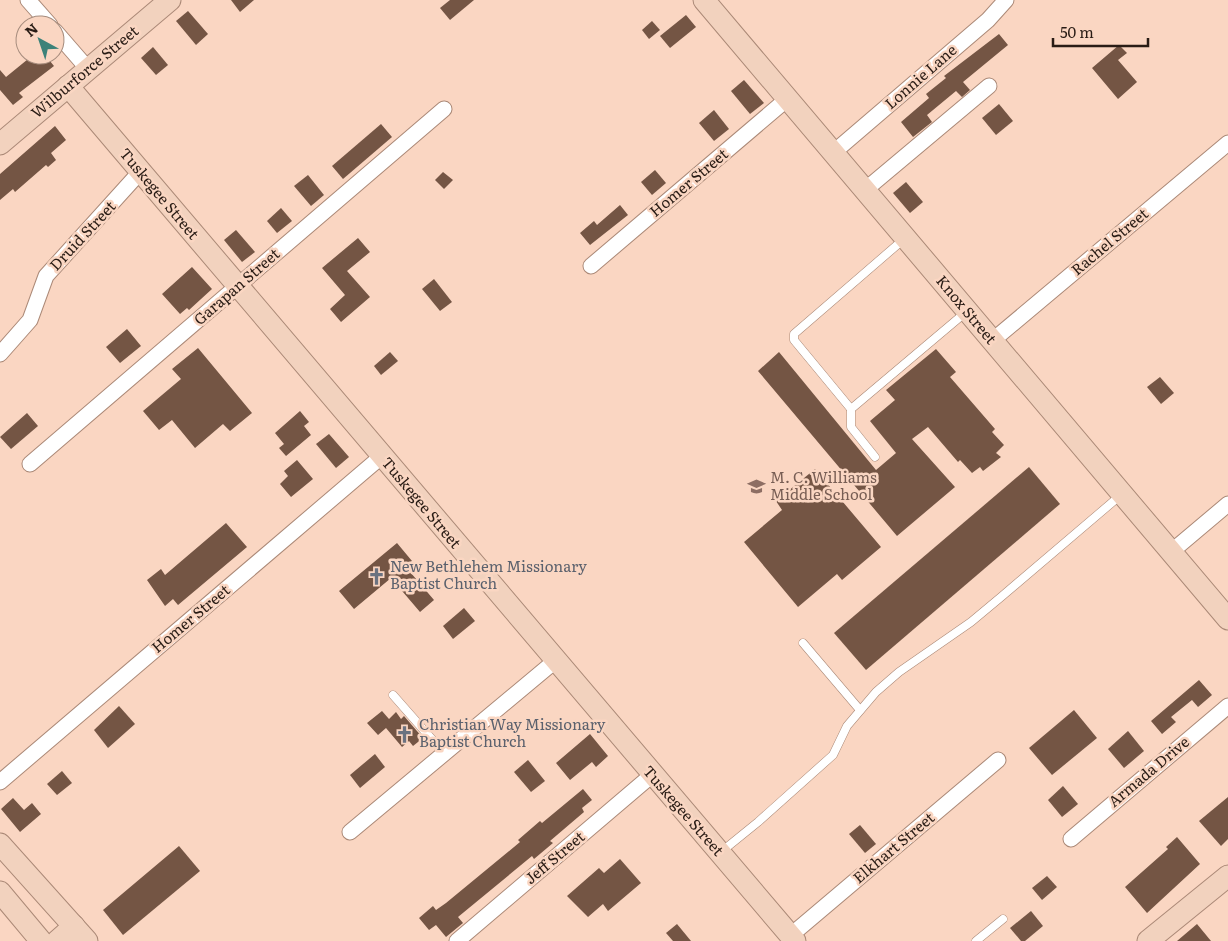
<svg xmlns="http://www.w3.org/2000/svg" width="1228" height="941" viewBox="0 0 1228 941" font-family="Literata,serif">
  <rect width="100%" height="100%" fill="#fad6c2"/>
  <!-- building -->
  <g fill="#745544">
    <path d="M231,0H254L240,12Z"/>
    <path d="M450,0H474L450,20L440,8Z"/>
    <path d="M188,11L208,34L196,45L176,21Z"/>
    <path d="M686,15L696,27L670,48L660,36Z"/>
    <path d="M652,21L660,30L649,39L642,30Z"/>
    <path d="M999,34L1008,45L963,82L970,90L962,97L956,91L927,115L932,122L913,137L901,122L929,98L926,94L946,78L944,76Z"/>
    <path d="M1119,45L1127,53L1118,60L1137,82L1118,99L1092,68Z"/>
    <path d="M153,47L168,65L156,75L141,58Z"/>
    <path d="M33,55H45L54,66L19,93L23,97L13,105L0,90V70L6,77Z"/>
    <path d="M744,80L764,103L750,114L731,91Z"/>
    <path d="M999,104L1013,121L996,135L982,118Z"/>
    <path d="M714,110L729,129L714,141L699,123Z"/>
    <path d="M381,124L392,137L343,179L332,166Z"/>
    <path d="M55,126L66,140L51,153L56,160L48,167L46,165L15,192L13,189L0,200V174Z"/>
    <path d="M655,170L666,183L652,195L641,182Z"/>
    <path d="M443,172L453,180L444,189L435,180Z"/>
    <path d="M308,175L324,195L311,206L294,186Z"/>
    <path d="M906,182L923,202L910,213L893,193Z"/>
    <path d="M620,205L628,215L590,245L580,233L594,221L597,225Z"/>
    <path d="M281,208L292,221L277,233L267,221Z"/>
    <path d="M236,230L255,252L242,262L224,240Z"/>
    <path d="M358,238L370,252L347,271L370,297L341,322L330,309L345,295L322,268Z"/>
    <path d="M192,267L212,289L189,310L187,308L180,314L162,294Z"/>
    <path d="M434,279L452,302L440,311L422,289Z"/>
    <path d="M127,329L141,346L120,363L106,347Z"/>
    <path d="M198,348L252,413L230,431L223,424L195,448L172,420L159,430L143,411L181,379L172,369Z"/>
    <path d="M936,349L956,372L950,377L995,429L992,432L1004,445L996,453L1001,457L983,471L980,467L972,473L960,460L958,462L928,427L912,439L955,487L897,536L758,371L779,352L876,470L896,453L870,421L895,400L886,390Z"/>
    <path d="M390,352L398,361L381,375L374,366Z"/>
    <path d="M1160,377L1174,393L1161,404L1147,387Z"/>
    <path d="M300,411L309,422L304,426L311,435L286,456L279,448L284,444L275,433Z"/>
    <path d="M27,413L38,426L11,449L0,437Z"/>
    <path d="M329,434L349,457L336,468L316,444Z"/>
    <path d="M297,460L313,479L291,497L280,484L288,476L284,471Z"/>
    <path d="M1029,467L1060,504L866,670L834,633Z"/>
    <path d="M815,469L881,547L842,580L837,574L798,607L744,542L782,510L776,501Z"/>
    <path d="M226,523L247,547L178,605L173,599L165,606L147,580L161,569L165,575Z"/>
    <path d="M397,543L412,561L405,566L434,600L420,612L391,578L354,609L339,591Z"/>
    <path d="M464,608L475,621L453,639L443,626Z"/>
    <path d="M1199,680L1212,695L1198,707L1192,700L1171,717L1176,722L1162,734L1151,721Z"/>
    <path d="M119,706L135,724L108,748L94,730Z"/>
    <path d="M1074,710L1097,738L1052,775L1029,748Z"/>
    <path d="M382,711L389,719L396,712L401,719L404,716L423,738L413,746L409,741L402,747L386,728L378,735L367,723Z"/>
    <path d="M1128,731L1144,751L1124,768L1108,749Z"/>
    <path d="M590,734L608,756L596,767L592,762L570,780L556,763Z"/>
    <path d="M375,754L385,767L360,788L350,775Z"/>
    <path d="M528,760L545,781L531,792L514,772Z"/>
    <path d="M62,771L72,783L57,795L47,784Z"/>
    <path d="M1063,786L1078,804L1062,817L1048,800Z"/>
    <path d="M583,789L592,800L582,808L584,812L550,841L553,843L534,859L532,856L458,917L463,923L446,937L436,925L429,930L419,918L433,906L436,910L446,903L520,842L518,840L540,821L542,823Z"/>
    <path d="M1228,797V839L1221,846L1199,821Z"/>
    <path d="M13,798L24,810L32,803L41,814L20,832L1,809Z"/>
    <path d="M860,825L876,844L865,853L849,834Z"/>
    <path d="M1177,837L1200,864L1147,913L1125,887L1168,849L1166,847Z"/>
    <path d="M179,846L200,871L123,935L103,910Z"/>
    <path d="M620,859L641,883L608,911L603,904L588,917L567,896L599,868L604,873Z"/>
    <path d="M1047,876L1057,887L1042,900L1032,888Z"/>
    <path d="M1031,911L1043,926L1025,941H1021L1010,928Z"/>
    <path d="M677,924L691,941H673L666,933Z"/>
    <path d="M1197,924L1211,941H1177Z"/>
  </g>
  <g fill="none" stroke-linecap="round" stroke-linejoin="round">
    <defs>
      <g id="lane">
        <path d="M904,239L794,334V340L851,409L966,312"/>
        <path d="M851,409V427L875,457"/>
        <path d="M803,643L860,710"/>
        <path d="M393,695L444,753"/>
        <path d="M721,852L758,822L833,755L847,726L876,692L899,672L971,622L1001,597L1122,494"/>
        <path d="M976,941L1003,919"/>
      </g>
      <g id="street">
        <path d="M28,0L50,25"/>
        <path d="M55,31L88,69"/>
        <path d="M834,152L988,20L1006,0"/>
        <path d="M865,190L989,86"/>
        <path d="M591,266L786,100"/>
        <path d="M992,341L1228,143"/>
        <path d="M0,354L30,320L46,276L140,172"/>
        <path d="M30,464L444,109"/>
        <path d="M1171,552L1228,504"/>
        <path d="M0,782L382,456"/>
        <path d="M350,832L555,661"/>
        <path d="M1071,839L1228,706"/>
        <path d="M790,936L998,760"/>
        <path d="M457,941L652,775"/>
      </g>
      <g id="secondary">
        <path d="M704,0L1228,619"/>
        <path d="M68,86L795,941"/>
        <path d="M0,144L170,0"/>
        <path d="M0,844L87,941"/>
        <path d="M0,892L41,941"/>
        <path d="M57,941L74,926"/>
        <path d="M1148,941L1228,876"/>
      </g>
    </defs>
    <!-- lane casing -->
    <use href="#lane" stroke="#ab8977" stroke-width="9"/>
    <!-- street casing -->
    <use href="#street" stroke="#ab8977" stroke-width="17"/>
    <!-- secondary casing -->
    <use href="#secondary" stroke="#ab8977" stroke-width="23"/>
    <!-- lane -->
    <use href="#lane" stroke="#fff" stroke-width="8"/>
    <!-- street -->
    <use href="#street" stroke="#fff" stroke-width="15"/>
    <!-- secondary -->
    <use href="#secondary" stroke="#f2d2be" stroke-width="21"/>
  </g>
  <!-- icons -->
  <defs>
    <symbol id="school-bare" viewBox="-9 -9 18 18"><path d="M0-5L7-2L0 1L-7-2ZM-4 1L0 2.5L4 1V4Q0 6-4 4Z" fill="#8d6e63" stroke="#fad6c2" stroke-width="2.5" paint-order="stroke"/></symbol>
    <symbol id="church-bare" viewBox="-9 -9 18 18"><path d="M-1.2-6h2.4v3.5h3.3v2.4h-3.3V6h-2.4V-.1h-3.3v-2.4h3.3Z" fill="#6b7280" stroke="#fad6c2" stroke-width="2.5" paint-order="stroke"/></symbol>
  </defs>
  <g fill-rule="evenodd">
    <use href="#school-bare" x="744" y="474" width="25" height="25"/>
    <use href="#church-bare" x="364" y="564" width="25" height="25"/>
    <use href="#church-bare" x="392" y="722" width="25" height="25"/>
  </g>
  <g text-anchor="middle" stroke-width="5" stroke-linejoin="round" paint-order="stroke">
    <!-- street labels -->
    <g font-size="15" fill="#291c15" stroke="#fad6c2">
      <text transform="translate(85 72) rotate(-40)" y="5">Wilburforce Street</text>
      <text transform="translate(921 77) rotate(-41)" y="5">Lonnie Lane</text>
      <text transform="translate(689 183) rotate(-40)" y="5">Homer Street</text>
      <text transform="translate(159 194) rotate(50)" y="5">Tuskegee Street</text>
      <text transform="translate(83 236) rotate(-47)" y="5">Druid Street</text>
      <text transform="translate(1110 242) rotate(-40)" y="5">Rachel Street</text>
      <text transform="translate(237 287) rotate(-41)" y="5">Garapan Street</text>
      <text transform="translate(966 310) rotate(50)" y="5">Knox Street</text>
      <text transform="translate(421 503) rotate(50)" y="5">Tuskegee Street</text>
      <text transform="translate(191 619) rotate(-40)" y="5">Homer Street</text>
      <text transform="translate(1149 772) rotate(-40)" y="5">Armada Drive</text>
      <text transform="translate(683 811) rotate(49)" y="5">Tuskegee Street</text>
      <text transform="translate(894 848) rotate(-40)" y="5">Elkhart Street</text>
      <text transform="translate(555 858) rotate(-40)" y="5">Jeff Street</text>
    </g>
    <!-- education labels -->
    <g font-size="15" fill="#785e54" stroke="#fad6c2" text-anchor="start">
      <text x="770" y="483">M. C. Williams<tspan x="770" dy="17">Middle School</tspan></text>
    </g>
    <!-- worship labels -->
    <g font-size="15" fill="#5b616d" stroke="#fad6c2" text-anchor="start">
      <text x="390" y="572">New Bethlehem Missionary<tspan x="390" dy="17">Baptist Church</tspan></text>
      <text x="419" y="730">Christian Way Missionary<tspan x="419" dy="17">Baptist Church</tspan></text>
    </g>
  </g>
  <!-- north arrow -->
  <g transform="translate(40 40) rotate(320)"><circle r="24" fill="#fad6c2" stroke="#a68c7d"/>
  <path d="M0-4L9 19L0 12L-9 19Z" fill="#3c8279"/>
  <text y="-8" font-size="14" font-weight="bold" text-anchor="middle" fill="#291c15">N</text>
  </g>
  <!-- scale -->
  <path d="M1053 38v8h95v-8" fill="none" stroke="#291c15" stroke-width="2.5"/>
  <text x="1060" y="38" font-size="15" fill="#291c15" stroke="#fad6c2" stroke-width="4" paint-order="stroke">50 m</text>
</svg>
